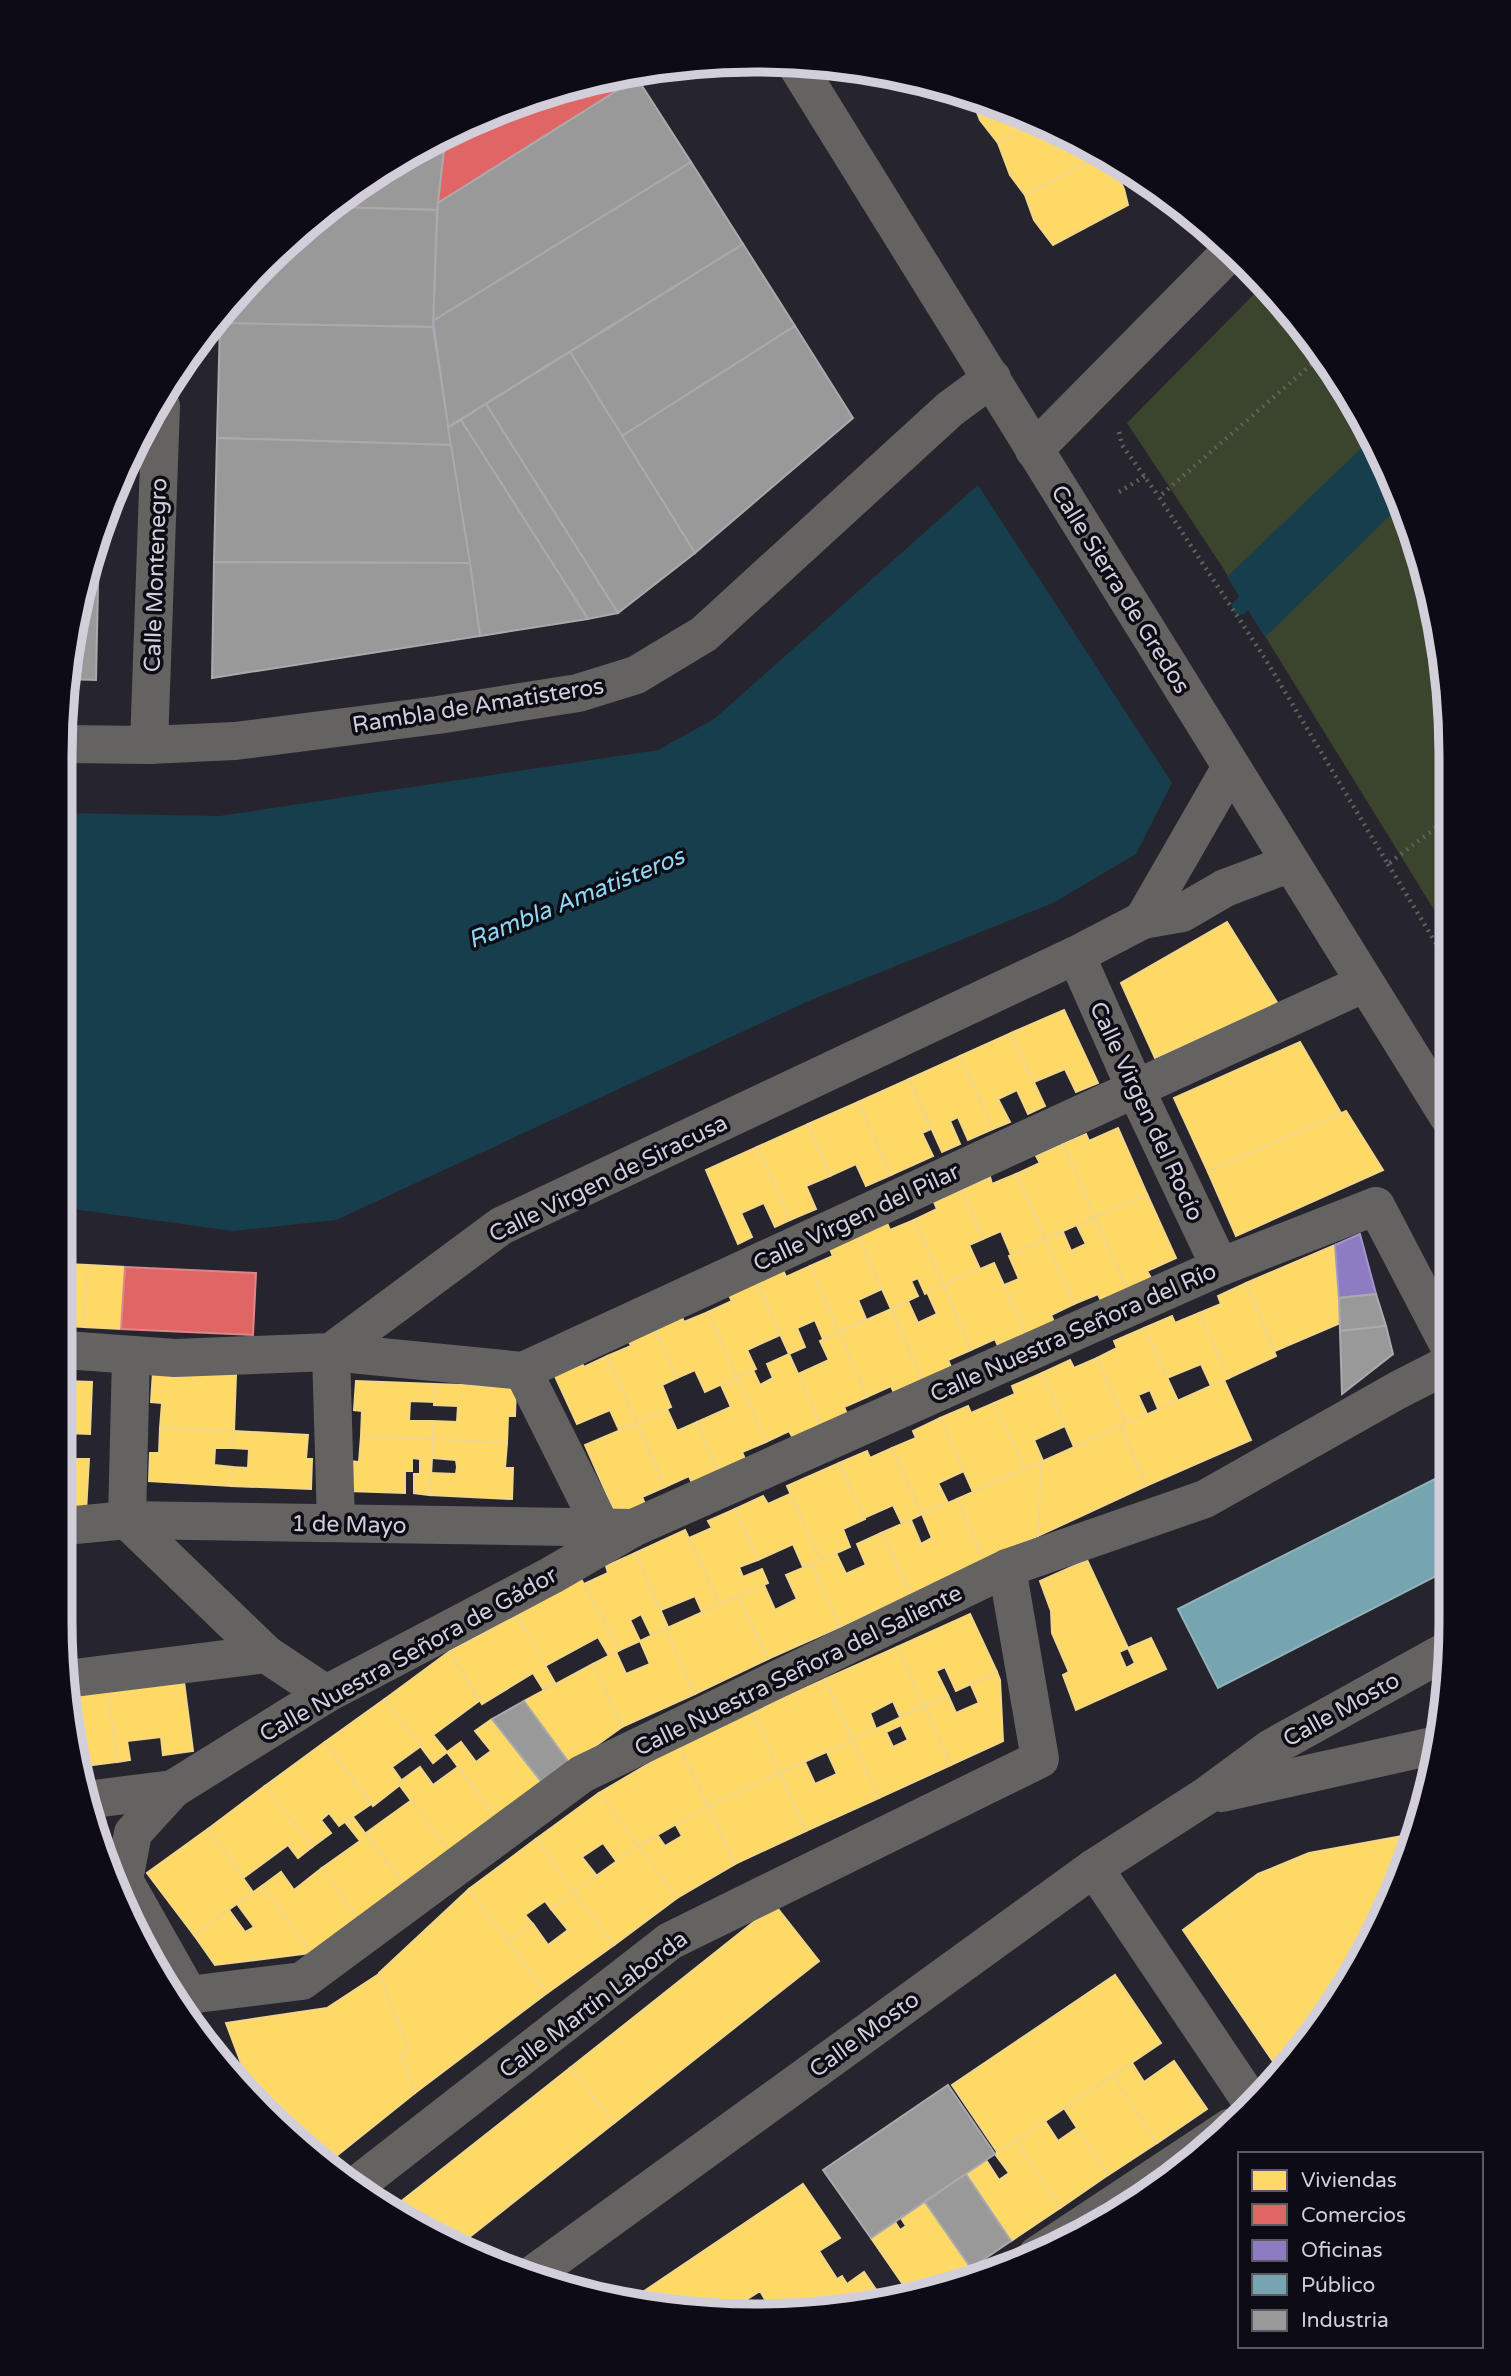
<svg xmlns="http://www.w3.org/2000/svg" width="1511" height="2376" viewBox="0 0 1511 2376" font-family="'Varela Round',sans-serif">
  <rect width="100%" height="100%" fill="#26242d"/>
  <!-- green -->
  <path fill="#3b442c" d="M1262,286L1307,332L1380,447L1428,575L1450,710L1449,934L1221,565L1127,423Z"/>
  <!-- water -->
  <g fill="#173e4d">
    <path d="M1373,437L1380,447L1401,505L1265,637L1227,577Z"/>
    <path d="M978,485L1172,783L1136,854L1053,903L811,1000L336,1220L233,1231L65,1208V813L219,816L658,750L714,719Z"/>
  </g>
  <!-- homes -->
  <g fill="#ffd966" stroke="#f2d689" stroke-width="2" fill-rule="evenodd">
    <path d="M971,97L1038,122L998,143L980,120Z"/>
    <path d="M1038,122L1064,131L1101,155L1025,195L1010,175L998,143Z"/>
    <path d="M1101,155L1119,178L1124,189L1128,205L1053,245L1034,220L1025,195Z"/>
    <path d="M1227,922L1278,1004L1155,1058L1121,983Z"/>
    <path d="M1064,1010L1098,1083L1076,1092L1065,1069L1034,1082L1011,1033Z"/>
    <path d="M1011,1033L1045,1106L1028,1114L1017,1090L998,1099L1010,1122L993,1129L960,1056Z"/>
    <path d="M1300,1042L1341,1113L1208,1172L1174,1098Z"/>
    <path d="M960,1056L993,1129L968,1140L958,1117L950,1121L960,1144L942,1152L909,1079Z"/>
    <path d="M909,1079L931,1129L922,1133L933,1156L891,1175L858,1102Z"/>
    <path d="M858,1102L891,1175L866,1186L856,1164L830,1176L808,1124Z"/>
    <path d="M1346,1111L1383,1170L1236,1236L1208,1172Z"/>
    <path d="M808,1124L830,1176L806,1186L816,1209L790,1220L757,1147Z"/>
    <path d="M1118,1128L1147,1194L1095,1217L1063,1144L1086,1134L1089,1141Z"/>
    <path d="M1063,1144L1095,1217L1045,1239L1016,1174L1040,1163L1036,1156Z"/>
    <path d="M757,1147L790,1220L775,1227L764,1203L741,1213L752,1237L738,1244L706,1170Z"/>
    <path d="M1016,1174L1045,1239L1011,1255L1001,1231L983,1239L962,1190L990,1177L992,1184Z"/>
    <path d="M962,1190L983,1239L969,1245L980,1269L943,1285L914,1220L937,1209L934,1202Z"/>
    <path d="M1147,1194L1176,1258L1147,1271L1151,1278L1127,1289L1095,1217Z"/>
    <path d="M1095,1217L1127,1289L1101,1301L1098,1294L1074,1304L1045,1239L1063,1232L1071,1251L1086,1244L1077,1226Z"/>
    <path d="M914,1220L943,1285L925,1294L918,1278L911,1281L918,1296L891,1309L858,1236L887,1223L890,1230Z"/>
    <path d="M858,1236L882,1289L858,1300L866,1319L839,1332L810,1266L833,1256L830,1249Z"/>
    <path d="M1045,1239L1074,1304L1051,1315L1054,1322L1026,1334L1004,1285L1019,1279L1009,1256Z"/>
    <path d="M1335,1245L1340,1323L1275,1351L1246,1283Z"/>
    <path d="M994,1263L1026,1334L998,1346L995,1339L971,1350L943,1285Z"/>
    <path d="M65,1264L88,1265L84,1327L65,1326Z"/>
    <path d="M88,1265L125,1267L121,1329L84,1327Z"/>
    <path d="M810,1266L839,1332L823,1339L815,1320L797,1328L805,1347L789,1354L756,1281L783,1270L786,1277Z"/>
    <path d="M756,1281L780,1335L747,1350L756,1369L737,1377L708,1312L732,1301L728,1294Z"/>
    <path d="M1246,1283L1276,1356L1229,1378L1199,1313L1221,1304L1218,1296Z"/>
    <path d="M943,1285L971,1350L948,1360L951,1367L922,1380L891,1309L908,1301L918,1323L937,1314L927,1292Z"/>
    <path d="M891,1309L922,1380L894,1393L891,1386L867,1397L839,1332Z"/>
    <path d="M708,1312L737,1377L705,1392L695,1370L677,1378L654,1328L681,1315L684,1322Z"/>
    <path d="M1199,1313L1229,1378L1211,1386L1201,1364L1167,1378L1144,1328L1172,1316L1175,1323Z"/>
    <path d="M654,1328L677,1378L662,1385L671,1407L637,1423L607,1356L631,1346L628,1339Z"/>
    <path d="M1144,1328L1178,1401L1158,1409L1150,1390L1138,1395L1147,1414L1126,1424L1097,1358L1117,1348L1114,1341Z"/>
    <path d="M839,1332L867,1397L844,1407L847,1414L821,1425L798,1374L829,1360L820,1341Z"/>
    <path d="M789,1354L821,1425L793,1438L789,1431L766,1442L737,1377L753,1370L760,1385L773,1378L767,1364Z"/>
    <path d="M607,1356L637,1423L619,1430L610,1410L577,1424L553,1372L580,1360L584,1367Z"/>
    <path d="M1097,1358L1126,1424L1074,1447L1042,1373L1070,1360L1074,1368Z"/>
    <path d="M153,1371L236,1375L234,1431L160,1428L162,1403L151,1402Z"/>
    <path d="M1042,1373L1065,1426L1034,1440L1043,1461L1025,1469L994,1403L1015,1394L1012,1386Z"/>
    <path d="M737,1377L766,1442L742,1452L745,1459L718,1472L697,1422L731,1407L721,1385Z"/>
    <path d="M1224,1380L1251,1440L1146,1486L1121,1426Z"/>
    <path d="M65,1381L92,1382L90,1434L65,1433Z"/>
    <path d="M356,1381L435,1384L434,1402L410,1401L409,1421H433V1439L361,1436L362,1411L354,1410Z"/>
    <path d="M435,1384L516,1387L515,1416H508L507,1443L433,1439V1421L457,1422L458,1406L434,1405Z"/>
    <path d="M994,1403L1025,1469L973,1492L940,1418L968,1406L971,1413Z"/>
    <path d="M667,1409L677,1431L697,1422L718,1472L692,1483L689,1476L665,1487L637,1423Z"/>
    <path d="M940,1418L964,1471L938,1483L948,1503L922,1514L892,1448L916,1438L913,1431Z"/>
    <path d="M637,1423L665,1487L642,1497L645,1504L617,1517L585,1445Z"/>
    <path d="M1121,1426L1146,1486L1038,1536L1041,1462Z"/>
    <path d="M160,1428L234,1431L233,1448H215L214,1465L232,1467L231,1486L149,1481L150,1453H159Z"/>
    <path d="M234,1431L308,1435L306,1459H312L311,1489L231,1486L232,1467L248,1468L249,1449L233,1448Z"/>
    <path d="M361,1436L433,1439L430,1495L414,1493V1474H420V1459L412,1458V1471H405V1493L348,1491L350,1461L359,1462Z"/>
    <path d="M433,1439L507,1443L505,1468H513L512,1499L430,1495L431,1473L456,1474L457,1467L456,1460L433,1458Z"/>
    <path d="M892,1448L922,1514L902,1524L893,1505L864,1518L839,1463L867,1451L870,1458Z"/>
    <path d="M65,1459H89L86,1512L65,1511Z"/>
    <path d="M1041,1462L1038,1536L984,1560L957,1499Z"/>
    <path d="M839,1463L865,1519L843,1529L850,1547L821,1560L787,1486Z"/>
    <path d="M790,1494L821,1560L803,1567L793,1544L758,1560L735,1509L763,1496L768,1504Z"/>
    <path d="M957,1499L984,1560L912,1594L881,1533L911,1520L921,1544L932,1538L922,1514Z"/>
    <path d="M735,1509L758,1560L739,1567L743,1577L762,1569L768,1583L720,1604L689,1538L712,1528L708,1521Z"/>
    <path d="M685,1530L720,1604L702,1612L695,1596L661,1610L635,1553Z"/>
    <path d="M881,1533L912,1594L840,1627L812,1564L836,1553L846,1574L866,1565L857,1544Z"/>
    <path d="M635,1553L668,1627L651,1635L641,1614L630,1620L640,1641L620,1650L584,1584L608,1573L606,1566Z"/>
    <path d="M1087,1560L1128,1648L1151,1638L1166,1669L1076,1710L1063,1675L1069,1672L1052,1633L1051,1611L1040,1581ZM1128,1648L1135,1663L1126,1668L1119,1652Z"/>
    <path d="M812,1564L840,1627L768,1659L738,1596L764,1585L775,1610L797,1599L786,1575Z"/>
    <path d="M581,1579L620,1650L609,1656L598,1637L545,1666L517,1615Z"/>
    <path d="M738,1596L768,1659L695,1694L665,1629Z"/>
    <path d="M970,1614L997,1672L956,1691L945,1667L936,1671L948,1695L924,1706L897,1647Z"/>
    <path d="M517,1615L555,1683L543,1689L533,1673L482,1704L450,1651Z"/>
    <path d="M665,1629L695,1694L622,1727L593,1664L616,1652L626,1674L650,1664L640,1641Z"/>
    <path d="M897,1647L924,1706L900,1717L893,1701L870,1713L876,1729L853,1740L825,1679Z"/>
    <path d="M450,1651L479,1701L433,1735L447,1752L433,1763L385,1699Z"/>
    <path d="M593,1664L622,1727L570,1764L524,1701Z"/>
    <path d="M997,1672L1000,1680L1003,1741L951,1765L924,1706L948,1695L956,1713L979,1703L971,1685Z"/>
    <path d="M183,1674L193,1751L163,1755L161,1737L127,1741L130,1760L117,1762L107,1685Z"/>
    <path d="M825,1679L853,1740L780,1773L753,1712Z"/>
    <path d="M107,1685L117,1762L78,1767L66,1712V1691Z"/>
    <path d="M385,1699L421,1746L392,1767L402,1781L398,1783L400,1785L373,1806L325,1742Z"/>
    <path d="M924,1706L951,1765L879,1798L853,1740ZM901,1725L908,1740L893,1747L886,1732Z"/>
    <path d="M753,1712L780,1773L708,1806L679,1746Z"/>
    <path d="M492,1719L543,1784L496,1818L447,1752L461,1742L476,1762L491,1751L475,1731Z"/>
    <path d="M853,1740L879,1798L806,1831L780,1773L805,1762L815,1784L837,1774L827,1752Z"/>
    <path d="M325,1742L371,1804L339,1826L329,1813L321,1820L331,1833L312,1847L265,1786Z"/>
    <path d="M679,1746L708,1806L638,1846L599,1793Z"/>
    <path d="M420,1767L433,1785L458,1767L496,1818L449,1852L398,1783Z"/>
    <path d="M780,1773L806,1831L735,1864L708,1806Z"/>
    <path d="M265,1786L312,1847L298,1858L288,1845L243,1878L208,1829Z"/>
    <path d="M599,1793L638,1846L617,1862L603,1843L582,1857L597,1876L574,1892L536,1839Z"/>
    <path d="M412,1800L449,1852L404,1885L366,1833Z"/>
    <path d="M100,1806L108,1863L106,1864L96,1844L88,1808Z"/>
    <path d="M708,1806L735,1864L677,1898L638,1846L658,1836L665,1846L682,1836L676,1825Z"/>
    <path d="M353,1817L404,1885L358,1919L322,1868L360,1841L345,1822Z"/>
    <path d="M208,1829L253,1892L194,1935L147,1873Z"/>
    <path d="M1413,1834L1398,1887L1307,2045L1281,2073L1183,1930L1258,1874L1309,1853Z"/>
    <path d="M536,1839L574,1892L551,1909L545,1901L525,1915L533,1924L508,1942L469,1889Z"/>
    <path d="M638,1846L677,1898L614,1945L574,1892Z"/>
    <path d="M322,1868L358,1919L311,1953L262,1886L281,1872L294,1890Z"/>
    <path d="M262,1886L311,1953L215,1965L194,1935L229,1910L245,1932L254,1927L237,1904Z"/>
    <path d="M469,1889L547,1993L415,2093L401,2056L408,2048L379,1973Z"/>
    <path d="M574,1892L614,1945L547,1993L508,1942L533,1924L548,1945L568,1930L551,1909Z"/>
    <path d="M775,1905L819,1961L614,2123L570,2068Z"/>
    <path d="M379,1974L408,2048L401,2056L415,2093L324,2166L256,2103L226,2023L327,2008Z"/>
    <path d="M1115,1975L1161,2043L998,2153L952,2085Z"/>
    <path d="M1174,2061L1207,2109L1157,2143L1113,2076L1132,2063L1144,2082Z"/>
    <path d="M570,2068L614,2123L458,2246L408,2223L389,2211Z"/>
    <path d="M1113,2076L1157,2143L1108,2175L1064,2108Z"/>
    <path d="M1045,2121L1058,2141L1077,2128L1108,2175L1060,2208L1016,2141Z"/>
    <path d="M1016,2141L1060,2208L1011,2241L966,2174L986,2160L999,2180L1009,2173L995,2154Z"/>
    <path d="M803,2184L840,2238L819,2251L837,2279L842,2276L847,2284L864,2272L883,2300L800,2311L797,2304L787,2312L774,2314L760,2291L735,2307L740,2315L625,2304Z"/>
    <path d="M925,2202L971,2268L934,2293L911,2296L871,2238L895,2222L900,2230L906,2226L901,2218Z"/>
  </g>
  <!-- shops -->
  <g fill="#e06666" stroke="#dc8689" stroke-width="2">
    <path d="M634,73L637,78L438,203L446,135L532,96Z"/>
    <path d="M125,1267L256,1273L253,1335L121,1329Z"/>
  </g>
  <!-- offices -->
  <path fill="#8e7cc3" stroke="#a295ca" stroke-width="2" d="M1360,1234L1376,1294L1339,1298L1335,1245Z"/>
  <!-- public -->
  <path fill="#76a5af" stroke="#92b2bc" stroke-width="2" d="M1447,1473L1446,1571L1218,1688L1178,1609Z"/>
  <!-- industry -->
  <g fill="#999" stroke="#aaa9ad" stroke-width="2">
    <path d="M637,78L691,162L433,321L438,203Z"/>
    <path d="M446,135L444,148L419,147Z"/>
    <path d="M419,147L444,148L437,210L332,207L408,153Z"/>
    <path d="M691,162L743,244L448,427L433,321Z"/>
    <path d="M332,207L437,210L433,327L220,323V314L297,232Z"/>
    <path d="M743,244L795,326L622,436L570,352Z"/>
    <path d="M220,323L433,327L451,445L217,438Z"/>
    <path d="M795,326L853,418L695,553L622,436Z"/>
    <path d="M570,352L695,553L618,613L486,404Z"/>
    <path d="M486,404L618,613L588,619L461,420Z"/>
    <path d="M461,420L588,619L480,636L448,427Z"/>
    <path d="M217,438L451,445L470,563L214,562Z"/>
    <path d="M99,541L96,680L65,679V665Z"/>
    <path d="M214,562L470,563L480,636L212,678Z"/>
    <path d="M1376,1294L1386,1326L1340,1331L1339,1298Z"/>
    <path d="M1386,1326L1393,1354L1342,1394L1340,1331Z"/>
    <path d="M524,1701L570,1764L543,1784L492,1719Z"/>
    <path d="M948,2085L995,2154L871,2238L823,2170Z"/>
    <path d="M966,2174L1011,2241L971,2268L925,2202Z"/>
  </g>
  <g fill="none" stroke-linecap="round" stroke-linejoin="round">
    <!-- stream -->
    <path stroke="#173e4d" stroke-width="16" d="M1240,607L1259,589"/>
    <!-- path -->
    <g stroke="#615f61" stroke-width="4.5" stroke-dasharray="2 5" stroke-linecap="butt">
      <path d="M1322,355L1159,497L1266,660L1388,864L1450,817"/>
      <path d="M1119,432L1122,445L1159,497"/>
      <path d="M1119,492L1145,476"/>
      <path d="M1388,864L1449,965"/>
    </g>
    <!-- pedestrian -->
    <g stroke="#646362" stroke-width="38">
      <path d="M331,1352L336,1523"/>
      <path d="M66,1679L266,1654"/>
    </g>
    <!-- minor -->
    <g stroke="#646362" stroke-width="38">
      <path d="M149,745L161,406"/>
      <path d="M1143,920L1231,767"/>
      <path d="M1076,955L1135,1088L1220,1267"/>
      <path d="M65,1350L175,1358L331,1352L501,1226L1076,955L1143,920L1182,913L1225,888L1291,863"/>
      <path d="M331,1352L523,1371L1365,983"/>
      <path d="M131,1355L127,1520L266,1654L326,1694"/>
      <path d="M523,1371L601,1527"/>
      <path d="M65,1526L127,1520L633,1528"/>
      <path d="M86,1800L173,1789"/>
      <path d="M1094,1868L1252,2103"/>
      <path d="M189,1995L124,1880L133,1833L173,1789L326,1694L552,1575L633,1528L1220,1267L1376,1206L1447,1342"/>
      <path d="M172,1997L302,1981L582,1774L1007,1568L1205,1499L1398,1390L1447,1365"/>
      <path d="M354,2187L670,1941L1040,1759L1007,1568"/>
      <path d="M1037,2255L1229,2128"/>
    </g>
    <!-- tertiary -->
    <g stroke="#646362" stroke-width="38">
      <path d="M794,61L1448,1116"/>
      <path d="M1034,450L1229,253"/>
      <path d="M65,744L149,745L235,741L438,715L578,693L636,675L704,634L950,409L992,378"/>
      <path d="M1222,1793L1437,1745"/>
      <path d="M528,2278L1094,1868L1206,1796L1271,1748L1446,1651"/>
    </g>
  </g>
  <g text-anchor="middle" stroke-width="7" stroke-linejoin="round" paint-order="stroke">
    <!-- street labels -->
    <g font-size="23" fill="#d2cfdb" stroke="#0d0b13">
      <text transform="translate(155 575) rotate(-88)" y="8">Calle Montenegro</text>
      <text transform="translate(1121 589) rotate(58)" y="8">Calle Sierra de Gredos</text>
      <text transform="translate(478 705) rotate(-9)" y="8">Rambla de Amatisteros</text>
      <text transform="translate(1147 1111) rotate(65)" y="8">Calle Virgen del Rocío</text>
      <text transform="translate(608 1178) rotate(-26)" y="8">Calle Virgen de Siracusa</text>
      <text transform="translate(856 1217) rotate(-25)" y="8">Calle Virgen del Pilar</text>
      <text transform="translate(1073 1332) rotate(-24)" y="8">Calle Nuestra Señora del Río</text>
      <text transform="translate(349 1524) rotate(1)" y="8">1 de Mayo</text>
      <text transform="translate(408 1654) rotate(-29)" y="8">Calle Nuestra Señora de Gádor</text>
      <text transform="translate(798 1670) rotate(-26)" y="8">Calle Nuestra Señora del Saliente</text>
      <text transform="translate(1341 1709) rotate(-29)" y="8">Calle Mosto</text>
      <text transform="translate(593 2004) rotate(-37)" y="8">Calle Martín Laborda</text>
      <text transform="translate(864 2034) rotate(-36)" y="8">Calle Mosto</text>
    </g>
    <!-- water labels -->
    <g font-size="24" font-style="italic" fill="#8ed8f5" stroke="#0d0b13">
      <text transform="translate(576 898) rotate(-22)" y="8">Rambla Amatisteros</text>
    </g>
  </g>
  <!-- crop -->
  <path d="M0 0H1511V2376H0ZM755 72H756A683 683 0 0 1 1439 755V1621A683 683 0 0 1 756 2304H755A683 683 0 0 1 72 1621V755A683 683 0 0 1 755 72Z" fill="#0d0b13" fill-rule="evenodd"/>
  <path fill="none" stroke="#d2cfdb" stroke-width="9" d="M755 72H756A683 683 0 0 1 1439 755V1621A683 683 0 0 1 756 2304H755A683 683 0 0 1 72 1621V755A683 683 0 0 1 755 72Z"/>
  <!-- legend -->
  <rect x="1238" y="2152" width="245" height="196" fill="#0d0b13" stroke="#5c5963" stroke-width="2"/>
  <rect x="1252" y="2170" width="35" height="21" fill="#ffd966" stroke="#5c5963" stroke-width="2"/>
  <text x="1301" y="2187" font-size="21" fill="#d2cfdb">Viviendas</text>
  <rect x="1252" y="2204" width="35" height="21" fill="#e06666" stroke="#5c5963" stroke-width="2"/>
  <text x="1301" y="2222" font-size="21" fill="#d2cfdb">Comercios</text>
  <rect x="1252" y="2240" width="35" height="21" fill="#8e7cc3" stroke="#5c5963" stroke-width="2"/>
  <text x="1301" y="2257" font-size="21" fill="#d2cfdb">Oficinas</text>
  <rect x="1252" y="2274" width="35" height="21" fill="#76a5af" stroke="#5c5963" stroke-width="2"/>
  <text x="1301" y="2292" font-size="21" fill="#d2cfdb">Público</text>
  <rect x="1252" y="2310" width="35" height="21" fill="#999999" stroke="#5c5963" stroke-width="2"/>
  <text x="1301" y="2327" font-size="21" fill="#d2cfdb">Industria</text>
</svg>
